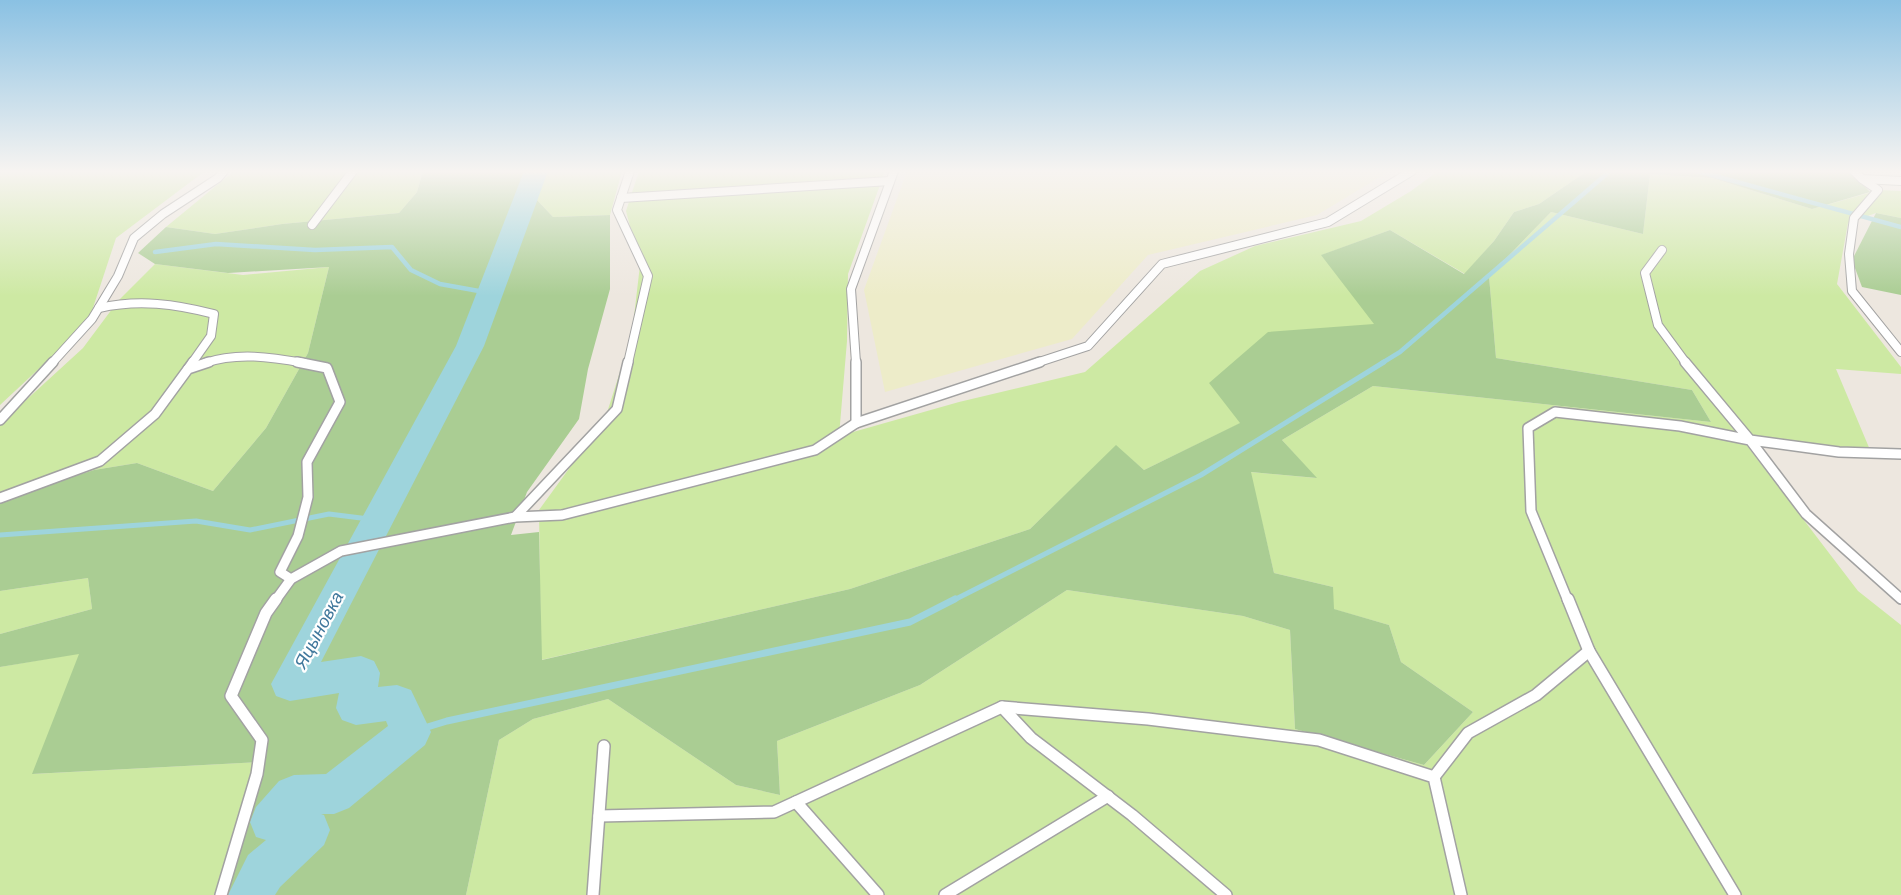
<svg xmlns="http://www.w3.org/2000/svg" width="1901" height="895" viewBox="0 0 1901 895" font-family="'DM Sans',sans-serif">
  <rect width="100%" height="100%" fill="#ede7df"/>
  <!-- farmland -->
  <path fill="#edecc9" d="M907,171H1390L1317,215L1148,255L1072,339L885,392L864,290Z"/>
  <!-- grass -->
  <g fill="#cde9a3">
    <path d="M0,171H205L116,238L88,323L0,405Z"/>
    <path d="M234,171H423L417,192L399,213L282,224L215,234L166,227Z"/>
    <path d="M546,171H622L610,215L553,217L537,200Z"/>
    <path d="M639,171H885L848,274L847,341L839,436L959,402L1085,372L1200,271L1255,246L1361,221L1411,191L1438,171H1587L1539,204L1514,212L1494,241L1465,274L1390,230L1322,255L1375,324L1241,423L1144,470L1116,446L1030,529L850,589L541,660L539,510L605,419L632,334L640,265L626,211Z"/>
    <path d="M1650,174L1712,178L1812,209L1879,190L1901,191V218L1876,213L1848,223L1837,284L1901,367V374L1836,369L1873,457L1745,443L1858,591L1901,625V895H466L499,740L533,719L608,699L736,785L780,795L777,741L920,685L1067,590L1243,616L1290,630L1295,729L1424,765L1473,712L1401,662L1389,625L1333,609V587L1274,573L1250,472L1316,478L1282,440L1373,386L1711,422L1692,390L1496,358L1489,276L1551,212L1643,234Z"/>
    <path d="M155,264L243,275L329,267L308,353L266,428L213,491L137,463L94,470L0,500V424L83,348L118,301Z"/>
    <path d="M88,578L92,609L0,634V591Z"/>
    <path d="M80,653L33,774L259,762L228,895H0V667Z"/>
  </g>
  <!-- forest -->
  <g fill="#aacd93">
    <path d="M423,171H546L537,200L553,217L610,215V289L588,369L579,419L527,492L511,535L539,532L542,660L850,589L1030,529L1116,445L1144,470L1240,423L1209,383L1268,332L1374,324L1321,255L1390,230L1464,274L1494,241L1514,212L1539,204L1587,171H1850L1870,192L1812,209L1712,178L1650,174L1643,234L1551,212L1489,276L1496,358L1692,390L1711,422L1373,386L1282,440L1317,478L1251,472L1274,573L1333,587L1334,609L1389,625L1401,662L1473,712L1424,765L1295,729L1290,630L1243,616L1067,590L920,685L777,741L780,795L736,785L608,699L533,719L499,740L466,895H228L259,762L32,774L79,654L0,667V634L92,609L88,578L0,591V500L94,470L137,463L213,491L266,428L308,353L329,267L228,273L155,264L138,253L166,227L215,234L282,224L399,213L417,192Z"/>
    <path d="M1876,213L1901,218V295L1862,287L1852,260Z"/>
  </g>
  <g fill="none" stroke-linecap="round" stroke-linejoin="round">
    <!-- stream-far2 -->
    <g stroke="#9ed4dc" stroke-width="4.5">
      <path d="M1697,171L1901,227"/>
      <path d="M155,252L216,244L315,250L392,247L411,270L440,284L490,293"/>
      <path d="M1382,363L1400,352L1610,171"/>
    </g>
    <!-- stream-far1 -->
    <g stroke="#9ed4dc" stroke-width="5">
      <path d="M0,535L196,521L250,530L329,514L377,520"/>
      <path d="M952,601L1201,475L1384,362"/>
    </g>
    <!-- stream -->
    <path stroke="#9ed4dc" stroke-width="7" d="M411,732L447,721L910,622L955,599"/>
    <!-- river -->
    <path fill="#9ed4dc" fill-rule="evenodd" d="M524,171H548L484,346L321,662L361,656L374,661L380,673L378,687L397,685L411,690L431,732L425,745L349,808L334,814H321L324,815L330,830L324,845L280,887L275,895H228L248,855L266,840L256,837L250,822L256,807L279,781L294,775L326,774L388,726L386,721L356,725L342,720L336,708L339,693L290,701L276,696L271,684L456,346Z"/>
    <defs>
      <g id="lane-far2">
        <path d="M1854,171L1862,179L1901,181"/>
        <path d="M1862,179L1878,190L1854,218L1849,254L1852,291L1901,352"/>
        <path d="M621,198L890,181"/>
        <path d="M312,225L353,171"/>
        <path d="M1662,250L1645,273L1658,325L1686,363"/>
        <path d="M99,308C139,299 175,304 214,314L211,336L192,363"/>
        <path d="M52,363L92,319L118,276L134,238L163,214L218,178L224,171"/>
        <path d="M205,363C237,352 271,357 304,363"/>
        <path d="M628,363L648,276L617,210L630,171"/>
        <path d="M856,363L851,289L894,171"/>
        <path d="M1036,363L1088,346L1162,264L1328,222L1412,171"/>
      </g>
      <g id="lane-far1">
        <path d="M856,362V423"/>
        <path d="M1685,362L1750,440L1839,452L1901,454"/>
        <path d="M188,369L193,362"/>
        <path d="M0,420L53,362"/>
        <path d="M0,498L100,461L155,414L188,369L209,362"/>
        <path d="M515,517L617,409L628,362"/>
        <path d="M291,579L280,572L298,536L308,497L307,462L340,402L327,368L297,362"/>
        <path d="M275,601L291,579L341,551L515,517L562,515L815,450L856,423L1040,362"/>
        <path d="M1568,601L1531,511L1528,428L1555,412L1680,426L1750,440L1806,514L1901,599"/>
      </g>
      <g id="lane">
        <path d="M1568,599L1589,651L1735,895"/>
        <path d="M1002,707L1031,738L1132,815L1226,895"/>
        <path d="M1434,777L1468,733L1536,695L1589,651"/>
        <path d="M796,802L878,895"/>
        <path d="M599,816L774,812L1002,707L1148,719L1319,740L1434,777L1461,895"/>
        <path d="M221,895L257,774L262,740L231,696L266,613L276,599"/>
        <path d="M593,895L604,746"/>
        <path d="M945,895L1108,796"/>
      </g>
    </defs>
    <!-- lane-far2 casing -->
    <use href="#lane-far2" stroke="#a2a2a2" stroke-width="10"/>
    <!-- lane-far1 casing -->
    <use href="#lane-far1" stroke="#a2a2a2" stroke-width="12"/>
    <!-- lane casing -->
    <use href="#lane" stroke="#a2a2a2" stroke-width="14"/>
    <!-- lane-far2 -->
    <use href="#lane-far2" stroke="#fff" stroke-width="8"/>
    <!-- lane-far1 -->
    <use href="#lane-far1" stroke="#fff" stroke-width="9"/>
    <!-- lane -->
    <use href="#lane" stroke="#fff" stroke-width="11"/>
  </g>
  <!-- sky -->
  <linearGradient id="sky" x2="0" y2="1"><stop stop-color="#8ac1e3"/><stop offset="0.58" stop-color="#f7f4f1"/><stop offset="1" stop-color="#f7f4f1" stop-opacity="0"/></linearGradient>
  <rect width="1901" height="296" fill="url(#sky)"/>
  <g text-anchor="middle" stroke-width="4.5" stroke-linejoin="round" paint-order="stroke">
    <!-- water labels -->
    <g font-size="18" font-style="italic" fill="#41789c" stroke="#fff">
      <text transform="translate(319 630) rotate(-62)" y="6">Яцыновка</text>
    </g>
  </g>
</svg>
